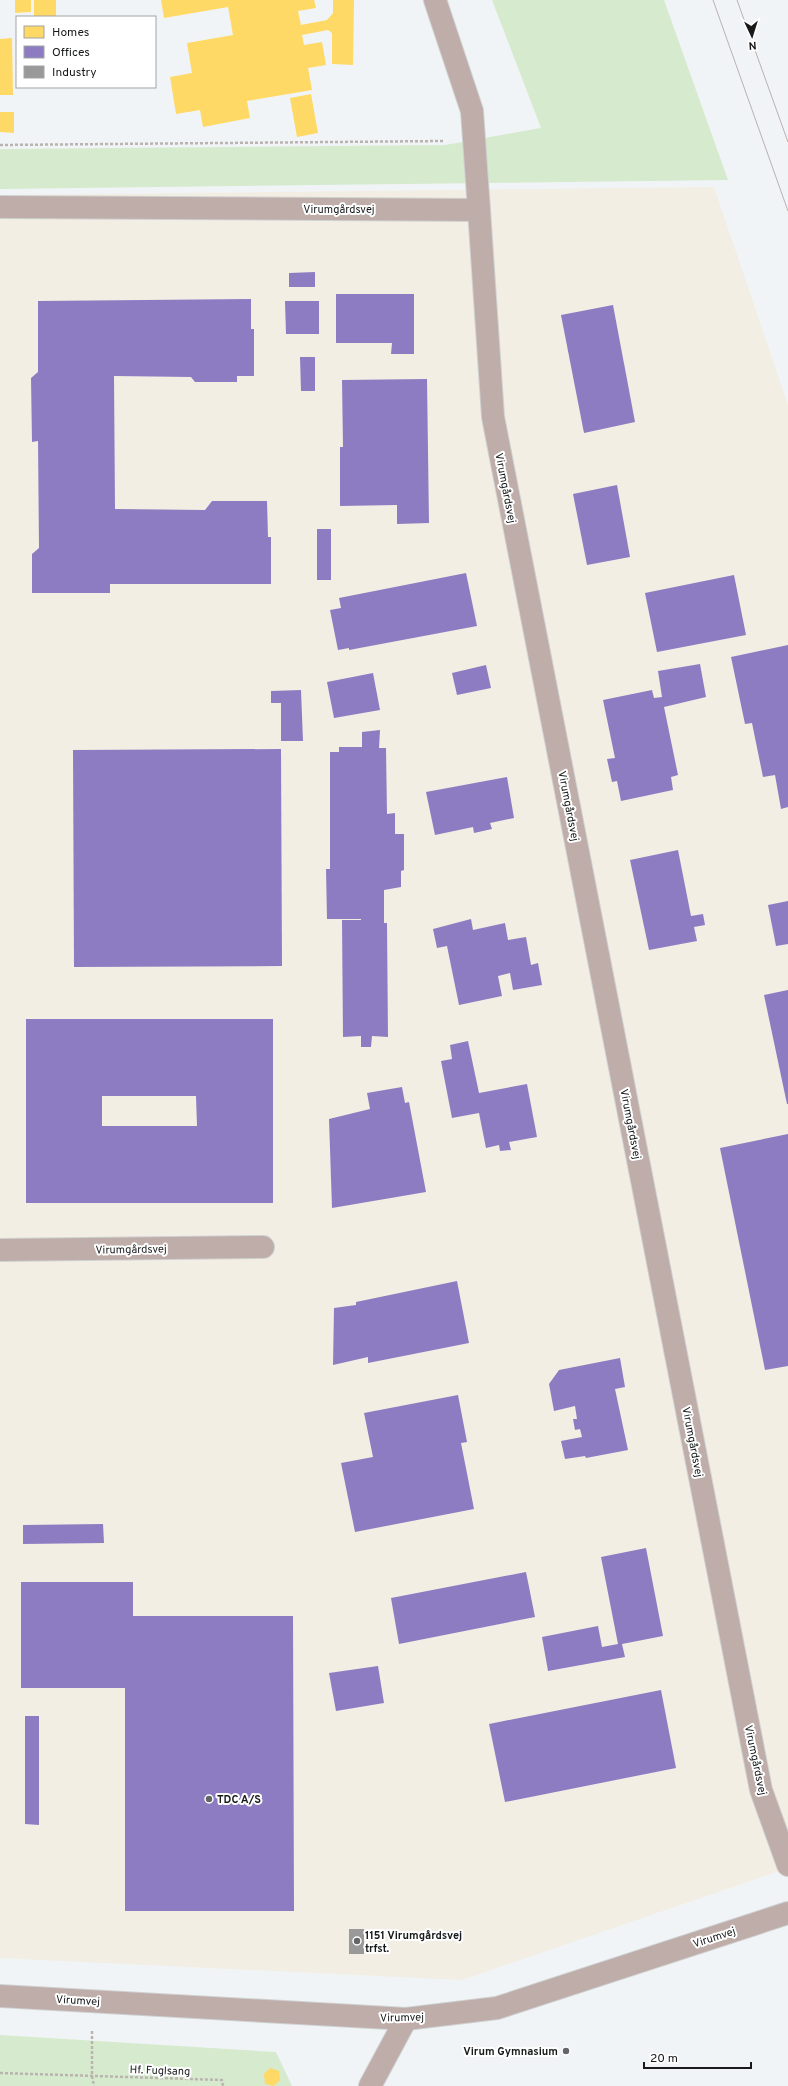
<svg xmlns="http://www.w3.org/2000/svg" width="788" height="2086" viewBox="0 0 788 2086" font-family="Overpass,sans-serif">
  <rect width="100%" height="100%" fill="#f1f4f6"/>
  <!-- industrial -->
  <path fill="#f2eee3" d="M714,187L788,405V1868L462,1980L0,1958V195Z"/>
  <!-- green -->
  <g fill="#d6eace">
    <path d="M492,0H664L728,180L0,189V149L445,145L541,128Z"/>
    <path d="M0,2035L276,2052L292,2086H0Z"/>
  </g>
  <!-- homes -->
  <g fill="#ffd966">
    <path d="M15,0H31V12L15,13Z"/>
    <rect x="34" y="0" width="22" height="17"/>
    <path d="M161,0H314L316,8L298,11L301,25L327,20L333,13V0H354L353,65L332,64V33L328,30L302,35L304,45L322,42L326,65L308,68L312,90L247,101L250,118L203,127L200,110L176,114L170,77L192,73L187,43L233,35L228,7L164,18Z"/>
    <path d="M12,38L13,95H0V39Z"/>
    <path d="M311,94L318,133L297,137L290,98Z"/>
    <path d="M0,112H14V133L0,132Z"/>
    <path d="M270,2068L279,2071L280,2080L274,2086L265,2084L264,2074Z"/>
  </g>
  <!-- offices -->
  <g fill="#8e7cc3" fill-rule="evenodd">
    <path d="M315,272V287H289V273Z"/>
    <path d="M336,294H414V354H391L392,343H336Z"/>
    <path d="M251,299V329H254V376H237V382H195L191,377L114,376L115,509L205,510L212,501H267L268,537H271V584H110V593H32V554L39,548L38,441L32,442L31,378L38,372V301Z"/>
    <path d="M285,301H319V334H286Z"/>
    <path d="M613,305L635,422L584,433L561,315Z"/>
    <path d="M300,357H315V391H301Z"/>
    <path d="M427,379L429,523L397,524V505L340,506V447H343L342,380Z"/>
    <path d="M617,485L630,557L587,565L573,494Z"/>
    <rect x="317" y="529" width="14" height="51"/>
    <path d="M466,573L477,626L349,650V648L338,650L330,610L341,608L339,598Z"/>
    <path d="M734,575L746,635L657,652L645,593Z"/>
    <path d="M788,645V807L781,809L775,775L763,777L752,723L745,724L731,657Z"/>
    <path d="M700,664L706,697L664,707L678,775L671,777L673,790L621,801L617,781L612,782L607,759L615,758L603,700L652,690L654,698L662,697L658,671Z"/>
    <path d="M486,665L491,688L457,695L452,673Z"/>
    <path d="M373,673L380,710L334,718L327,682Z"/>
    <path d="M301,690L303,741H281V703H271V691Z"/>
    <path d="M380,730L379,748H386L387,814L395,813V834H404V870L401,871V887L384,890V923H387L388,1037L372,1036L371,1047H361V1036L343,1037L342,920H361V919H327L326,869H330V752H339V747H362V732Z"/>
    <path d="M281,749L282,966L74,967L73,750Z"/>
    <path d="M507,777L514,818L490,823L492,829L474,833L473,827L435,835L426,792Z"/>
    <path d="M678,850L691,916L703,914L705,925L694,927L697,941L649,950L630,860Z"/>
    <path d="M788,901V944L776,946L768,905Z"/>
    <path d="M471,919L473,930L505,923L508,940L526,937L531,965L538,963L542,985L513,990L510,973L498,976L502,996L459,1005L447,946L437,948L433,929Z"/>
    <path d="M788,990V1104H787L764,995Z"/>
    <path d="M26,1019H273V1203H26ZM102,1096H196L197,1126H102Z"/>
    <path d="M468,1041L479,1093L527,1084L537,1137L509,1142L511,1150L500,1151L499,1145L486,1148L479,1113L452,1118L441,1061L452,1059L450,1045Z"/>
    <path d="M402,1087L405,1103L409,1102L426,1192L332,1208L329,1119L370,1109L367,1093Z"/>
    <path d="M788,1134V1366L765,1370L720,1148Z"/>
    <path d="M457,1281L469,1343L368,1363V1357L333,1365L334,1308L356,1305V1302Z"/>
    <path d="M620,1358L625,1387L615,1389L628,1450L586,1458L585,1456L565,1459L561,1441L582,1437L580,1429L575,1430L573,1419H577L575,1406L554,1411L549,1384L559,1370Z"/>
    <path d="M458,1395L467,1442L461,1443L474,1509L355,1532L341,1463L373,1457L364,1413Z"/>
    <path d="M103,1524L104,1543L23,1544V1525Z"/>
    <path d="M646,1548L663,1636L622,1644L625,1657L548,1671L542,1637L598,1626L602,1647L618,1644L601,1557Z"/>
    <path d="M526,1572L535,1617L399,1644L391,1598Z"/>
    <path d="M21,1582H133V1616H293L294,1911H125V1688H21Z"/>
    <path d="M378,1666L384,1703L336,1711L329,1673Z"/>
    <path d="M661,1690L676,1768L505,1802L489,1724Z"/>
    <path d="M25,1716H39V1825L25,1824Z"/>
  </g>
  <!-- industry -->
  <rect fill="#999" x="349" y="1929" width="15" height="25"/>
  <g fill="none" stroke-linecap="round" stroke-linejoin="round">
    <defs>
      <g id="minor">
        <path d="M435,0L472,111L479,210"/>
        <path d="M0,207L479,210L493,417L761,1790L788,1865"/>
        <path d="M0,1250L263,1247"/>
        <path d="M0,1996L406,2019L497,2008L788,1913"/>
        <path d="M370,2086L406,2019"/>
      </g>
    </defs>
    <!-- minor casing -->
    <use href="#minor" stroke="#cfd1d2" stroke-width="24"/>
    <!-- path -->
    <g stroke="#bab3b0" stroke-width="2.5" stroke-dasharray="3 2" stroke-linecap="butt">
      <path d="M0,145L443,141"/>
      <path d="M92,2031V2076L94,2086"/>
      <path d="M0,2073L222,2080L223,2086"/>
    </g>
    <!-- minor -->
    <use href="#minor" stroke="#beada9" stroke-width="22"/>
    <!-- tram -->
    <g stroke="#b8b1b0" stroke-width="1">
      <path d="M713,0L788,211"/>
      <path d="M737,0L788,142"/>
    </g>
  </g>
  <!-- markers -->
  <g fill="#636667" stroke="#fff" stroke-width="1.5">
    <circle cx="209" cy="1799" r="4"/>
    <circle cx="357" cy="1941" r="4"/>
    <circle cx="566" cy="2051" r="4"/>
  </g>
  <g text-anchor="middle" stroke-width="4" stroke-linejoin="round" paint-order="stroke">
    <!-- street labels -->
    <g font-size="11" fill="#17191a" stroke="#fff">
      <text x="339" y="213">Virumgårdsvej</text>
      <text transform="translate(506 488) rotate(79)" y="4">Virumgårdsvej</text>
      <text transform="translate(569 806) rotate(79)" y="4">Virumgårdsvej</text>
      <text transform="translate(631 1124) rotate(79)" y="4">Virumgårdsvej</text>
      <text transform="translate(131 1249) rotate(-1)" y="4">Virumgårdsvej</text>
      <text transform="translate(693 1442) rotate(79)" y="4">Virumgårdsvej</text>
      <text transform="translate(756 1760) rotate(78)" y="4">Virumgårdsvej</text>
      <text transform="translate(714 1937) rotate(-18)" y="4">Virumvej</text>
      <text transform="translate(78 2000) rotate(3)" y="4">Virumvej</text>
      <text transform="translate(402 2017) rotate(-1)" y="4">Virumvej</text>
      <text transform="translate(160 2070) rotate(2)" y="4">Hf. Fuglsang</text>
    </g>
    <!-- poi labels -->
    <g font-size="11" font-weight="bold" fill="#17191a" stroke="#fff" text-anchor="start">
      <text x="217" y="1803">TDC A/S</text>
      <text x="365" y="1939">1151 Virumgårdsvej<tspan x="365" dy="13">trfst.</tspan></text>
      <text x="558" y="2055" text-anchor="end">Virum Gymnasium</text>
    </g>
  </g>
  <!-- legend -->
  <rect x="16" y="16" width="140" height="72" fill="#ffffff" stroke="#a2a3a3"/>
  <rect x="24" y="26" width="20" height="12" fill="#ffd966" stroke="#a2a3a3"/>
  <text x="52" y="36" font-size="12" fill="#17191a">Homes</text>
  <rect x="24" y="46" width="20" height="12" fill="#8e7cc3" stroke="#a2a3a3"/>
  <text x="52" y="56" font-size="12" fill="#17191a">Offices</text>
  <rect x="24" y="66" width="20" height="12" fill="#999999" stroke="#a2a3a3"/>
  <text x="52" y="76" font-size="12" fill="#17191a">Industry</text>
  <!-- north arrow -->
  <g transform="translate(752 36) rotate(176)" stroke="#ffffff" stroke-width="3" paint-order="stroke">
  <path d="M0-3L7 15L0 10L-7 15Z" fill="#17191a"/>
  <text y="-6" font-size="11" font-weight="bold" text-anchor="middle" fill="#17191a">N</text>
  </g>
  <!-- scale -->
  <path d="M644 2062v6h107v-6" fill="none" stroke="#17191a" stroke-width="2"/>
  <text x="650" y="2062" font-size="12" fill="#17191a" stroke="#ffffff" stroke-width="3" paint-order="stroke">20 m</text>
</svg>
